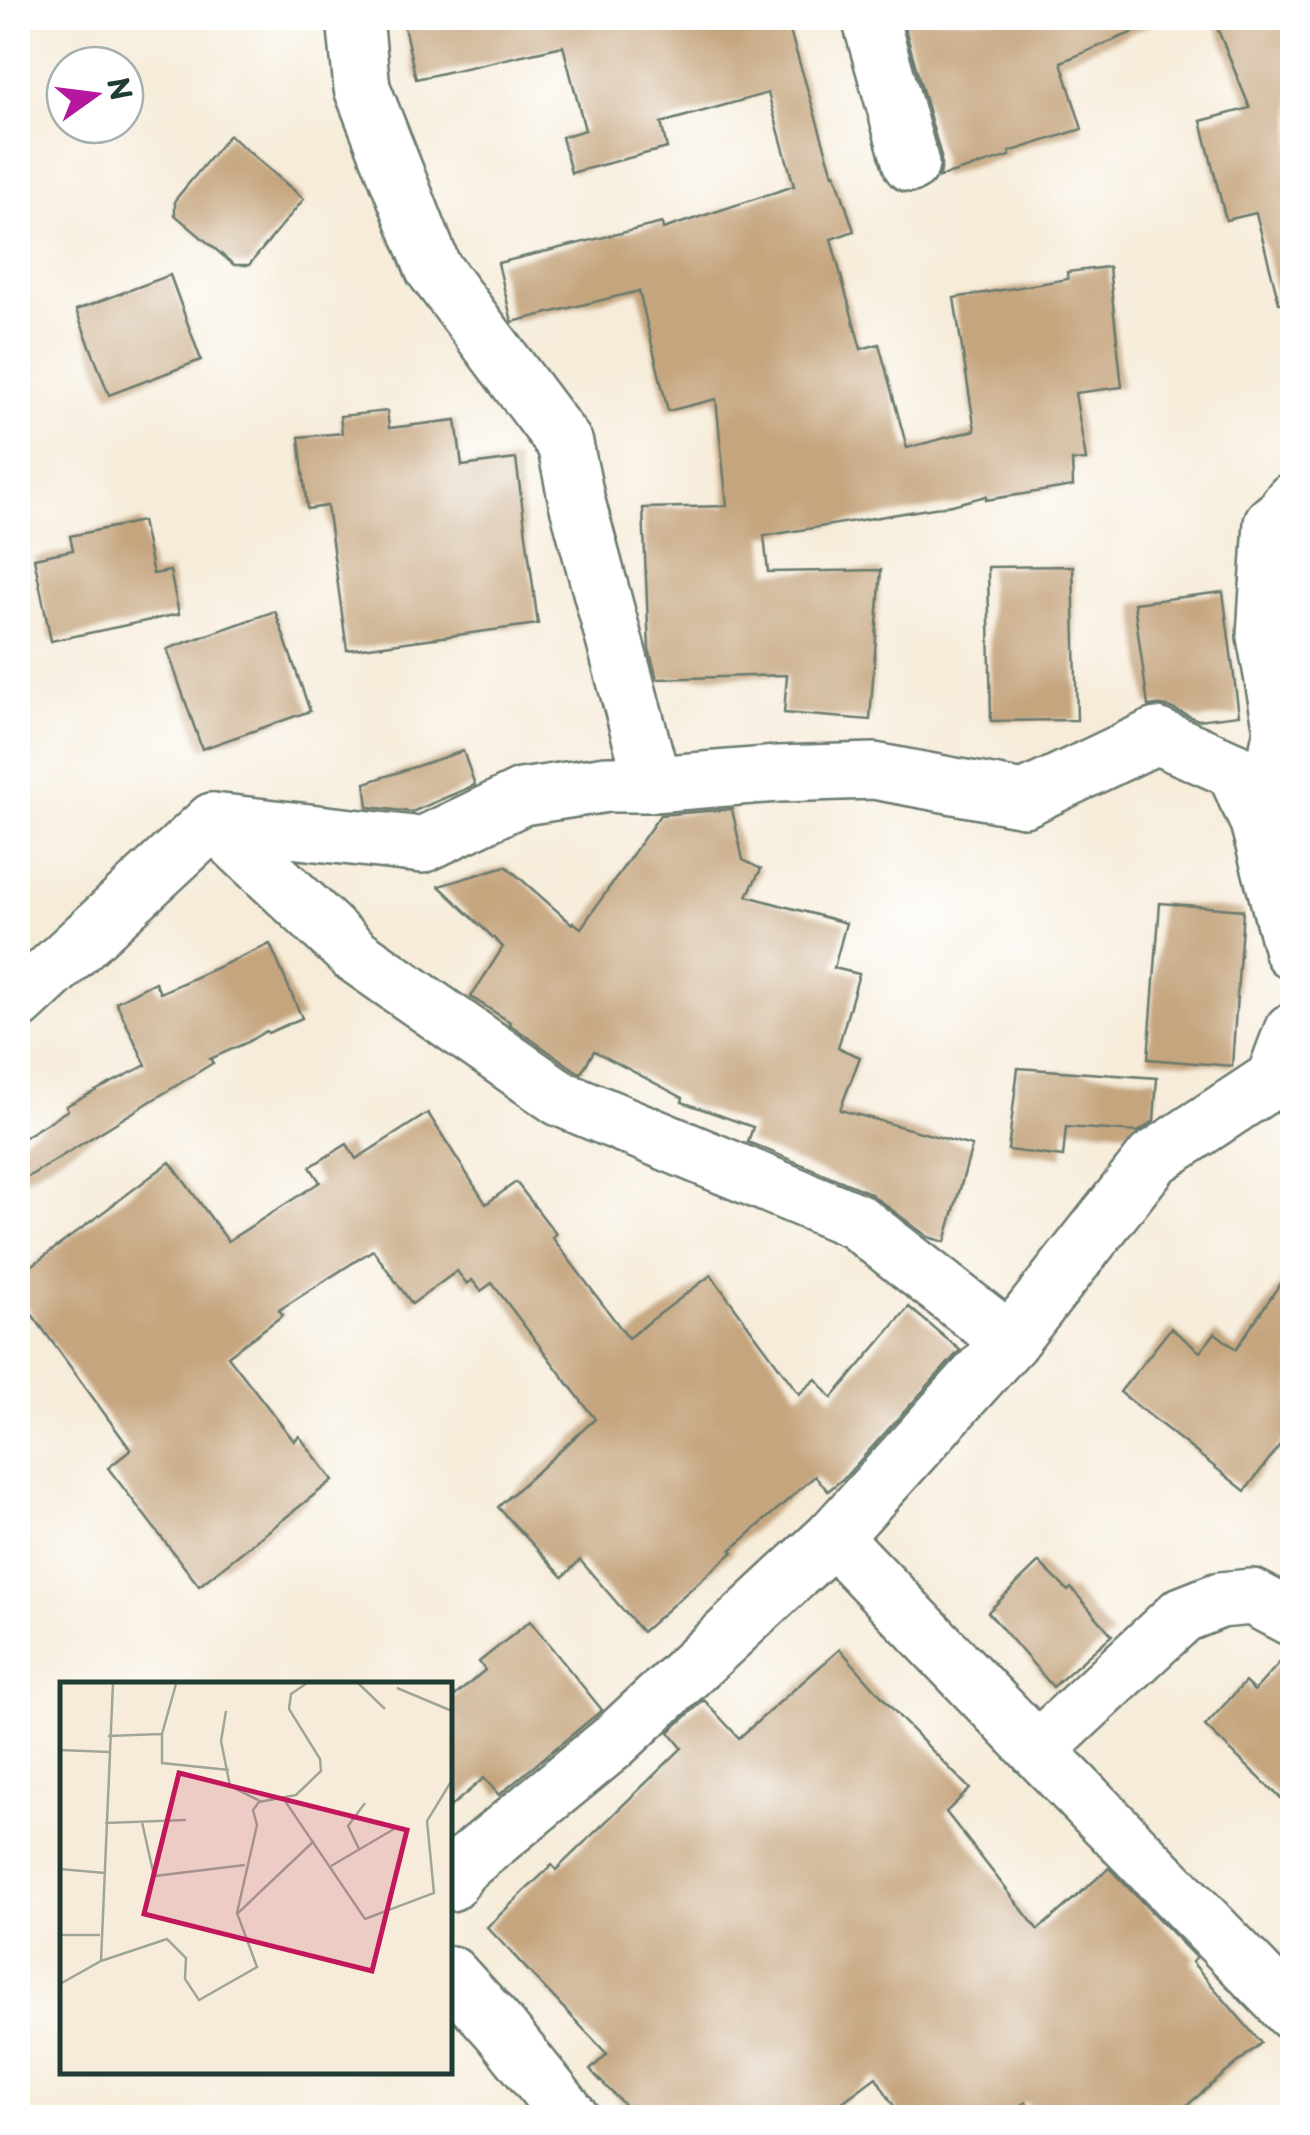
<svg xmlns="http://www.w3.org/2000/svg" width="1310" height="2135" viewBox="0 0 1310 2135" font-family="'Playpen Sans',sans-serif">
  <rect width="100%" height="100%" fill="#fff"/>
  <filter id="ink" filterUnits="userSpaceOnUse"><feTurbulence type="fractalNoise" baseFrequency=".01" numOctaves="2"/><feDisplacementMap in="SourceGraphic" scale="20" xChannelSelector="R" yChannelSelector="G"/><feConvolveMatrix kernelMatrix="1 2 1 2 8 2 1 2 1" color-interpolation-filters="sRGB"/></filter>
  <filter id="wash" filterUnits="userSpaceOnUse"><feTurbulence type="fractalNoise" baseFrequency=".0048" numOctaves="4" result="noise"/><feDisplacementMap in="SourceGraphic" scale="40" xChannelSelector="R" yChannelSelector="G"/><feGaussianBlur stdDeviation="2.25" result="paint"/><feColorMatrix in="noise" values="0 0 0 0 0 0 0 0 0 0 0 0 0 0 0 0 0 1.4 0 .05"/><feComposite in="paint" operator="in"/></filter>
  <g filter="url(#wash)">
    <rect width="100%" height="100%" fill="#f6ecd9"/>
    <g id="blocks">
      <!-- building -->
      <g fill="#c5a57e">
        <path d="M402,18H786L833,174L835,173L854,231L831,239L861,349L879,344L907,448L975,430L954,298L1068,279L1067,272L1109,267L1122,387L1075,393L1086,460L1072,461L1073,486L986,500V496L952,505L764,536L768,572L881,570L870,720L784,713L787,675L657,679L649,649L643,508L727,506L716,399L668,411L639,291L512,322L498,263L662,223L663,229L794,186L768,93L661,123L667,148L571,173L562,137L585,130L563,46L416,79Z"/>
        <path d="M902,18H1167L1061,62L1082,129L1009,152L1010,156L939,177L941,171V156Z"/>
        <path d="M1213,18H1292V302L1279,303L1256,213L1226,220L1201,121L1250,108Z"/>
        <path d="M229,135L304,199L249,265H234L175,215V200Z"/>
        <path d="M170,275L201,360L109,395L76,310Z"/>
        <path d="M387,411L389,428L456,420L462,466L516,459L538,624L347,650L327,506L307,509L299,437L342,433L340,416Z"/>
        <path d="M142,521L153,574L170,571L179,614L51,641L34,558L73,550L70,536Z"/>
        <path d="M1073,566L1077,720L991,721L988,567Z"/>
        <path d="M1223,592L1239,715L1198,720L1168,707L1156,705L1148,706L1134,603Z"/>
        <path d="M275,611L310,711L202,749L167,649Z"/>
        <path d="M463,751L475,785L412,812L368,807L365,783Z"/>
        <path d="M732,809L743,860L761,869L747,896L846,923L834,968L859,974L838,1048L860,1057L840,1110L972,1146L945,1242L928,1237L868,1192L748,1142L753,1127L682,1102L683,1098L594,1051L581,1073L575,1070L509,1024L510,1022L471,997L503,947L439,886L506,866L572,924L573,922L581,928L660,815Z"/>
        <path d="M1160,903L1243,910L1232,1066L1148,1059Z"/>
        <path d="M270,944L302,1018L268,1033L266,1031L246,1043L210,1059L213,1063L18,1183V1141L68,1110L66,1106L146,1065L116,1002L155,982L160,993Z"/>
        <path d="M1018,1068L1157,1078L1154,1121L1138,1132L1066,1127L1063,1157L1008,1150Z"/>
        <path d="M428,1113L486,1204L516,1182L556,1234L552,1237L628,1338L711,1275L799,1394L816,1379L832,1398L909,1307L960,1350L845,1477L828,1491L815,1476L731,1550L733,1552L642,1632L580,1560L563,1577L498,1507L595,1419L492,1283L481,1291L472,1280L467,1284L457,1271L412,1304L373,1250L279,1310L283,1315L228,1356L294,1441L299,1436L333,1480L199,1586L108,1468L131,1450L18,1295V1276L170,1162L228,1241L320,1182L310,1167L347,1144L356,1159Z"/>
        <path d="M1292,1266V1429L1245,1491L1120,1392L1171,1328L1200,1352L1215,1333L1236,1349Z"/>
        <path d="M1039,1562L1068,1591L1071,1588L1112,1635L1053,1687L988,1612Z"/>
        <path d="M530,1621L602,1710L499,1795L484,1778L450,1807V1700L485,1670L479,1662Z"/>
        <path d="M840,1649L904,1722L970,1789L946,1812L1038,1930L1109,1868L1196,1958L1192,1962L1261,2043L1172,2118H1039L1026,2102L1002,2118H901L876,2077L821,2118H637L590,2070L607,2054L487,1927L552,1865L556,1870L682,1748L669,1732L704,1700L739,1738Z"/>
        <path d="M1292,1649V1809L1205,1726L1245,1682L1254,1691Z"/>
      </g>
    </g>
  </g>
  <g filter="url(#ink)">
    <use href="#blocks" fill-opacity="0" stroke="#6a7a6e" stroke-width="2.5"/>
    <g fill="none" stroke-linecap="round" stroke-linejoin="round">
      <defs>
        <g id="minor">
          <path d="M355,18L362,88L433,268L565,444L577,502L653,784"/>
          <path d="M870,18L911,164"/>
          <path d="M1246,797L1275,762L1282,730L1265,636L1272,523L1283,514L1292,501"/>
          <path d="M213,821L355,955L560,1098L856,1221L1010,1341"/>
          <path d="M18,1002L213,821L422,845L522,797L607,784H653L778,774L874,771L1024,799L1156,736L1234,770L1258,822L1292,951"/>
          <path d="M833,1537L1037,1750L1292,2012"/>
          <path d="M1037,1750L1182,1615L1220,1600L1252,1597L1292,1618"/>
          <path d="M450,1883L460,1868L611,1744L833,1537L1010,1341L1153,1159L1274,1079L1292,1031"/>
          <path d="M450,1974L499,2028L571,2118"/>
        </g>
      </defs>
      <!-- minor casing -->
      <use href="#minor" stroke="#6a7a6e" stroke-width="60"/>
      <!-- minor -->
      <use href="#minor" stroke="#fff" stroke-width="55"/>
    </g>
  </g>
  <!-- overview -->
  <g transform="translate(60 1682)">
    <rect width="392" height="392" fill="#f6ecd9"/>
    <path fill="none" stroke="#a0a697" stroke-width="2.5" d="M298,1L325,27M116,2L102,52V81L169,88M337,6L392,29M166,29L161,59L170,104L202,120M48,54L102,52M0,68L49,70M225,119L305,237L374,211L367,139L392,98M82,140L94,194L185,183M45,141L126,138M299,167L288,144L305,121M271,184L334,147M0,187L45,191M178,231L254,159M0,253H40M41,279L53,1M0,302L41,279L107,257L126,276L125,297L139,318L197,285L177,231L197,143L193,128L199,120L236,113L261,89L260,77L229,27L231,12L247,1"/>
    <path fill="#c2185b" fill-opacity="0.15" stroke="#c2185b" stroke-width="5" d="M119,91L347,148L312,289L84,232Z"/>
    <rect width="392" height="392" fill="none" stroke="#1f3d34" stroke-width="5"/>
  </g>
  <!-- margin -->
  <rect width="1310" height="2135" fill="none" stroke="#fff" stroke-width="60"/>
  <!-- north arrow -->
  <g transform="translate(95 95) rotate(76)"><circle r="48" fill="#ffffff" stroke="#a5b1ae" stroke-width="2.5"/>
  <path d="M0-8L18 38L0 25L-18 38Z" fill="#b5179e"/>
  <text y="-15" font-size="28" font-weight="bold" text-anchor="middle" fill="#1f3d34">N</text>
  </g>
</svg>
